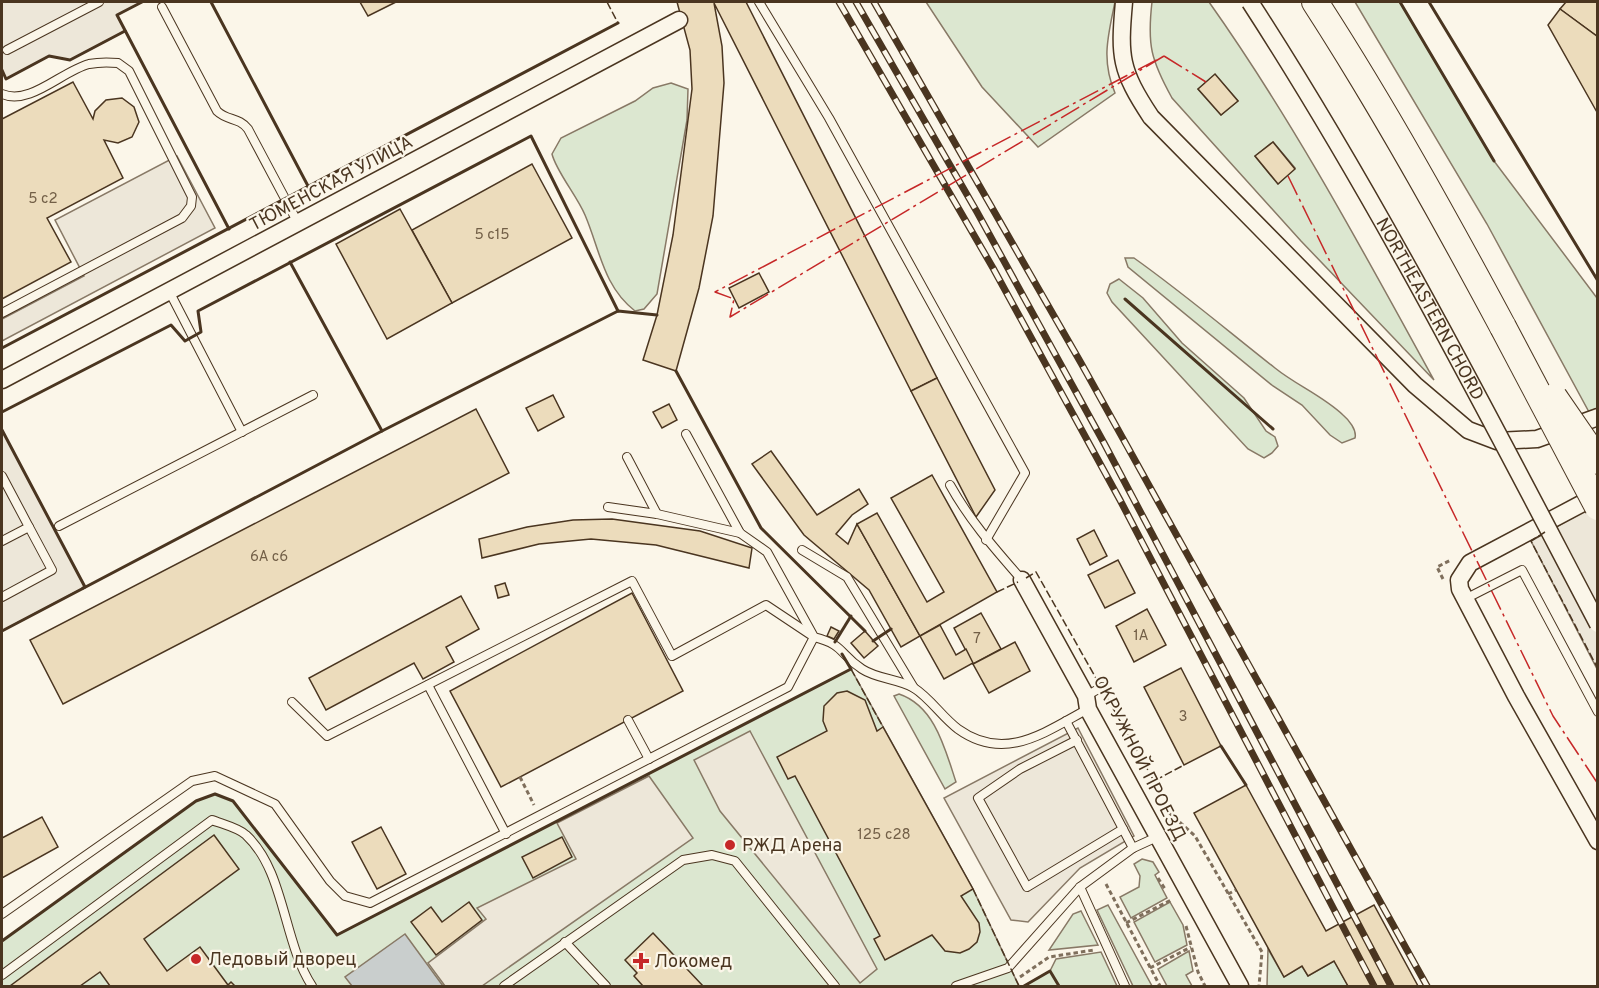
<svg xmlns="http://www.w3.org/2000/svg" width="1599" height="988" viewBox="0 0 1599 988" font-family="Overpass,sans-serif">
  <rect width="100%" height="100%" fill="#fbf6e9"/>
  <!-- green -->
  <g fill="#dce7d0" stroke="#887966" stroke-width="1.5" fill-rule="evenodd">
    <path d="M926,2H1115C1108,36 1101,60 1115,93L1038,147L982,87Z"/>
    <path d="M1152,2H1209C1294,122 1363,251 1434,380L1301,241L1172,98C1151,60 1147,45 1152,2ZM1215,75L1238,101L1221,115L1198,89ZM1273,142L1295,168L1278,184L1255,156Z"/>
    <path d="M1355,2H1400L1494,161L1597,298V411L1589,412L1487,224Z"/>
    <path d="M671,83L688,89L687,120L657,294L644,309L635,311C603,286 600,250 585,215C577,196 556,171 552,154L561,138L635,101L653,88Z"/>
    <path d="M1125,258H1134C1182,292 1228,331 1275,368C1296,385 1323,396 1343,415C1349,420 1357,430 1355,438L1342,443L1330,435L1302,405L1273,386L1128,267Z"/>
    <path d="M1119,279L1143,298L1182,343L1244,398L1266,431L1275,437L1278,446L1272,453L1264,458L1248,449L1112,302L1107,293L1110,284Z"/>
    <path d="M851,669L973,889L1019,986H2V941L196,801L215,794L233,801L337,935Z"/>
    <path d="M899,694C935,706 945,749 956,782L945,789L894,696Z"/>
    <path d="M1142,859L1153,862L1159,872L1155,875L1167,898L1131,918L1120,897L1139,887L1140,876L1134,864Z"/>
    <path d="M1170,902L1183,925L1187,945L1155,962L1134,922Z"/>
    <path d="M1108,905L1152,986H1133L1097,910Z"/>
    <path d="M1081,911L1098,945L1049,950L1073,914Z"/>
    <path d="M1268,949L1284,977L1302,966L1308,976L1334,961L1348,986H1267Z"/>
    <path d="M1189,951L1193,971L1186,975L1192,986H1167L1158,969Z"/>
    <path d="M1101,952L1117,986H1024L1050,971L1056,959Z"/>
  </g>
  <!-- parking -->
  <g fill="#ede7d9" stroke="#887966" stroke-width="1.5">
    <path d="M2,2H142L117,15L125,31L70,60L49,56L6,79L2,70Z"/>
    <path d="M177,156L215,228L2,341V319L84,276L55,220Z"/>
    <path d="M2,430L85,587L2,631Z"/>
    <path d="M1597,504V669L1531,541Z"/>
    <path d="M1078,728L1134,836L1080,868L1028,922L1011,920L944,798Z"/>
    <path d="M750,731L877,969L860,983L720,811L694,760Z"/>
    <path d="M649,776L693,838L482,986H445L428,963L486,919L477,908L576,859L557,823Z"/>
  </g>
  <!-- water -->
  <path fill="#c9cecd" stroke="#887966" stroke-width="1.5" d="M405,934L443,986H352L345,977Z"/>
  <!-- building -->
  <g fill="#ecdcbc" stroke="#4a3520" stroke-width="1.5">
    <path d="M360,2H396L368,16Z"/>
    <path d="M677,2H746L937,378L911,391L714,3L722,46L724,83L713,216L699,288L676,371L643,360L657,315L673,235L692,89L690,50Z"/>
    <path d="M1566,2H1598V37L1560,9Z"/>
    <path d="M1560,9L1598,37V114L1548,25Z"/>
    <path d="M1215,74L1238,101L1221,115L1198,89Z"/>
    <path d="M73,82L93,119L95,111L106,100L122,98L134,107L139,122L132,137L118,143L104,140L123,178L47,218L71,262L2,299V119Z"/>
    <path d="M1273,142L1295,169L1278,184L1255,156Z"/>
    <path d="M532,164L572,238L452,303L412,230Z"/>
    <path d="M400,209L452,303L387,339L336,244Z"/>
    <path d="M759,273L769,292L739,308L729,288Z"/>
    <path d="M937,378L995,490L976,517L911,391Z"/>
    <path d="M553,395L564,417L538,431L526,408Z"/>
    <path d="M669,404L677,420L662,428L653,412Z"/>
    <path d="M476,409L509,473L63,704L30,640Z"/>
    <path d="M771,451L817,515L859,489L868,504L852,515L836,534L848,544L857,524L920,636L901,647L869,590L804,535L752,464Z"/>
    <path d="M932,475L997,592L920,636L857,524L877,513L927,602L944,592L891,498Z"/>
    <path d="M612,519L700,531L752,548L749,568L656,545L591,539L539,544L482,558L479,539L527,527L573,520Z"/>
    <path d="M1094,530L1107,556L1090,565L1077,539Z"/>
    <path d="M1118,560L1135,593L1105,608L1088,575Z"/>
    <path d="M505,583L509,595L498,598L495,586Z"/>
    <path d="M632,593L683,691L501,787L450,691Z"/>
    <path d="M461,596L479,629L446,647L454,662L423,679L414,663L326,710L309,678Z"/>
    <path d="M1147,609L1166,645L1134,662L1116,626Z"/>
    <path d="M981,613L1001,649L973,664L954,628Z"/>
    <path d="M940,625L956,655L966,649L973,663L944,679L920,636Z"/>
    <path d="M831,627L839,631L834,639L827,636Z"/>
    <path d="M865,631L878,646L864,658L851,643Z"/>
    <path d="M1015,642L1030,671L989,693L973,664Z"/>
    <path d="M1181,668L1221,746L1184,765L1144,687Z"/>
    <path d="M847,691L865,700L877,731L883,727L973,889L961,896L979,923L980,932L977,942L969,949L960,953L945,951L932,935L885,960L874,939L880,936L795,776L788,779L777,757L827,731L823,721L824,706L837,693Z"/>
    <path d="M1246,785L1326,931L1374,905L1418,986H1348L1334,961L1308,976L1302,966L1284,977L1194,813Z"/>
    <path d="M42,817L58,847L2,878V838Z"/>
    <path d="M381,827L406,874L377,889L352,842Z"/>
    <path d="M214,835L239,869L144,939L167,971L200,947L228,985L231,982L235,986H110L100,972L80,986H10Z"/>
    <path d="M562,837L572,857L533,878L522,857Z"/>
    <path d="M469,902L482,920L436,955L411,922L431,907L442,922Z"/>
    <path d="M653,933L703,986H643L634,976L637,973L625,960Z"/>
  </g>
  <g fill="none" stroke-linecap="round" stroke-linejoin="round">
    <defs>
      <g id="service">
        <path d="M759,2L829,118L1025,473L986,540"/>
        <path d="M162,7L217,111C227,121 239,117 248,129L298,223"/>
        <path d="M7,50L99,2"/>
        <path d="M2,94C30,106 62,71 89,64C99,62 108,62 118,63L129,71L192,197L191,206L182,218L2,313"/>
        <path d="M169,291L242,432"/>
        <path d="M686,434L740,533L767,552L814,637C845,645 839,654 862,669C877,679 899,679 914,688C930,698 942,717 958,729C1005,763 1045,732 1088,709"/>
        <path d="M627,457L657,514"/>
        <path d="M2,476L29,527L2,541"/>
        <path d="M950,485C970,521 995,549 1022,580"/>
        <path d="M608,507L657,514L740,533"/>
        <path d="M59,526L313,395"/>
        <path d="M802,550L847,577L914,688"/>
        <path d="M2,597L52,570L29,527"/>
        <path d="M1465,599L1522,570L1598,712"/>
        <path d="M428,685L506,834"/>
        <path d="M1086,696L1102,687"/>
        <path d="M628,720L649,759"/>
        <path d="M1066,721L1133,848"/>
        <path d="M1077,740L1020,769L978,798L1027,887L1123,829"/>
        <path d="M1080,887L1125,986"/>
        <path d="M2,914L192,781L215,776L275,804L330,881L345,896L370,903L788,687L814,637L766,605L672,656L632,581L327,736L292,702"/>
        <path d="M565,942L606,986"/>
        <path d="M2,975L212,820C222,824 239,828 246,835C285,871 283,942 312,986"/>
        <path d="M504,986L683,860L712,855L735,861L835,986"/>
        <path d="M956,986L1008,968L1080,887L1133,848L1157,837"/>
      </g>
      <g id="minor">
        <path d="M1124,2C1119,57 1120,70 1151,117L1415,385L1468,430L1497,441L1537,439L1598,417"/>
        <path d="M2,380L679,20"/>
        <path d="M1598,495L1470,563L1459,580L1460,589L1516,696L1598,841"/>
        <path d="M1022,580L1086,696L1088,709L1240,986"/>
      </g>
      <path id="primary" d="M1315,2C1383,107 1444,217 1503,327"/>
    </defs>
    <!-- service casing -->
    <use href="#service" stroke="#4a3520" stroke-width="10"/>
    <!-- minor casing -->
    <use href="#minor" stroke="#4a3520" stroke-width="19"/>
    <!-- primary casing -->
    <use href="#primary" stroke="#4a3520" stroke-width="28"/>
    <!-- path -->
    <g stroke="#7f6f5c" stroke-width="3" stroke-dasharray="4.5 3" stroke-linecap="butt">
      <path d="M1443,579L1437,567L1451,560"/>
      <path d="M520,777L534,805"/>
      <path d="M1163,807L1195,836L1262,952L1259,986"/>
      <path d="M1158,878L1165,889"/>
      <path d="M1106,884L1160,986"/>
      <path d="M1228,894L1236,890"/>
      <path d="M1126,923L1171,900"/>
      <path d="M1186,926L1198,972L1205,986"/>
      <path d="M1150,968L1191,947"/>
      <path d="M1020,977L1049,957L1094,950"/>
    </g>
    <!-- service -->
    <use href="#service" stroke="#fbf6e9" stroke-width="8"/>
    <!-- minor -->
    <use href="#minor" stroke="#fbf6e9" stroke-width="16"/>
    <!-- primary -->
    <use href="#primary" stroke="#fbf6e9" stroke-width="26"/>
    <defs>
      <g id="rail">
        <path d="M839,2L993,268L1120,500L1374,986"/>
        <path d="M856,2L977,212L1104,443L1391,986"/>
        <path d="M874,2L1081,363L1427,986"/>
      </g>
    </defs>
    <!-- rail casing -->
    <use href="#rail" stroke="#4a3520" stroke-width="7"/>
    <!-- rail -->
    <use href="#rail" stroke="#fbf6e9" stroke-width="4.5" stroke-dasharray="14" stroke-linecap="butt"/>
    <defs>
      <g id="minor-bridge">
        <path id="s1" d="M1250,2C1379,201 1487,413 1598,624"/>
      </g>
      <g id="primary-bridge">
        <path d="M1503,327L1598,507"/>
        <path d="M1554,397L1598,461"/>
      </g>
    </defs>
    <!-- minor-bridge casing -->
    <use href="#minor-bridge" stroke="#4a3520" stroke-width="19" stroke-linecap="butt"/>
    <!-- primary-bridge casing -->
    <use href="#primary-bridge" stroke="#4a3520" stroke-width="28" stroke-linecap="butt"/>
    <!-- minor-bridge -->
    <use href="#minor-bridge" stroke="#fbf6e9" stroke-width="16"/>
    <!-- primary-bridge -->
    <use href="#primary-bridge" stroke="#fbf6e9" stroke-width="26"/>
    <!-- fence -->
    <g stroke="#4a3520" stroke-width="1.5" stroke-dasharray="8 3" stroke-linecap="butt">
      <path d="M607,2L618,23"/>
      <path d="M1545,532L1531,541L1598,669"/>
      <path d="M1026,578L1036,572L1154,781L1184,765"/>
      <path d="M997,592L1018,582"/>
      <path d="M851,669L883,727"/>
      <path d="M973,889L1019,986"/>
    </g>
    <!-- wall -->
    <g stroke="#4a3520" stroke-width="3">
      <path d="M142,2L117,15L229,229"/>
      <path d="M211,2L308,186"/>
      <path d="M1400,2L1494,161"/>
      <path d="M1429,2L1598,281"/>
      <path d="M2,70L6,79L49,56L70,60L125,31"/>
      <path d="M290,262L382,431"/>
      <path d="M1125,299L1273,429"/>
      <path d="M2,348L618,23"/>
      <path d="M676,371L761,528L865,631"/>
      <path d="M2,412L171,325L185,341L201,332L198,311L531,136L618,311"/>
      <path d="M2,430L85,587L83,588"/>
      <path d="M2,631L382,431L618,311L657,315"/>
      <path d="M873,641L891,629"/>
      <path d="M835,642L851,616"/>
      <path d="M1221,746L1246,785"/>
      <path d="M2,941L196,801L215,794L233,801L337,935L851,669L842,654"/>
      <path d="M1024,986L1050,971L1059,986"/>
    </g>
    <!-- power -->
    <g stroke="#c62828" stroke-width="1.5" stroke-dasharray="21 4.5 3 4.5" stroke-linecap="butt">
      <path d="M1164,56L730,317L734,299L715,292Z"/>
      <path d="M1164,56L1206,82"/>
      <path d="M1288,176L1553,716L1598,784"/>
    </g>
  </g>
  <!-- markers -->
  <g fill="#c62828" stroke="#fbf6e9" stroke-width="2">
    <circle cx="730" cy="845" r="6"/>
    <circle cx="196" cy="959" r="6"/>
    <path d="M638 952h6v6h6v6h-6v6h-6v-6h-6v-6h6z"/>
  </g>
  <g text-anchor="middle" stroke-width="4.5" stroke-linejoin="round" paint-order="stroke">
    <!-- number labels -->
    <g font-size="15" fill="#725f47">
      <text x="43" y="203">5 с2</text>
      <text x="492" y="239">5 с15</text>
      <text x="269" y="561">6А с6</text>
      <text x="1141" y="640">1А</text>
      <text x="977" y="643">7</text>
      <text x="1183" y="721">3</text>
      <text x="884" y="839">125 с28</text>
    </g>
    <!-- street labels -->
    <g font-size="18" fill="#4a3520" stroke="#fbf6e9">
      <text transform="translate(331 183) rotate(-28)" y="6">ТЮМЕНСКАЯ УЛИЦА</text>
      <text dy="6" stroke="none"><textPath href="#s1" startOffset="356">NORTHEASTERN CHORD</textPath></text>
      <text transform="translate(1140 758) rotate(63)" y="6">ОКРУЖНОЙ ПРОЕЗД</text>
    </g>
    <!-- poi labels -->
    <g font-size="18" fill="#4a3520" stroke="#fbf6e9" text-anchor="start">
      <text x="742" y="851">РЖД Арена</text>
      <text x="208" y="965">Ледовый дворец</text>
      <text x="654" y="967">Локомед</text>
    </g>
  </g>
  <!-- border -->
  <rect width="1599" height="988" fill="none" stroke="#4a3520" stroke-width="6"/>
</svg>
